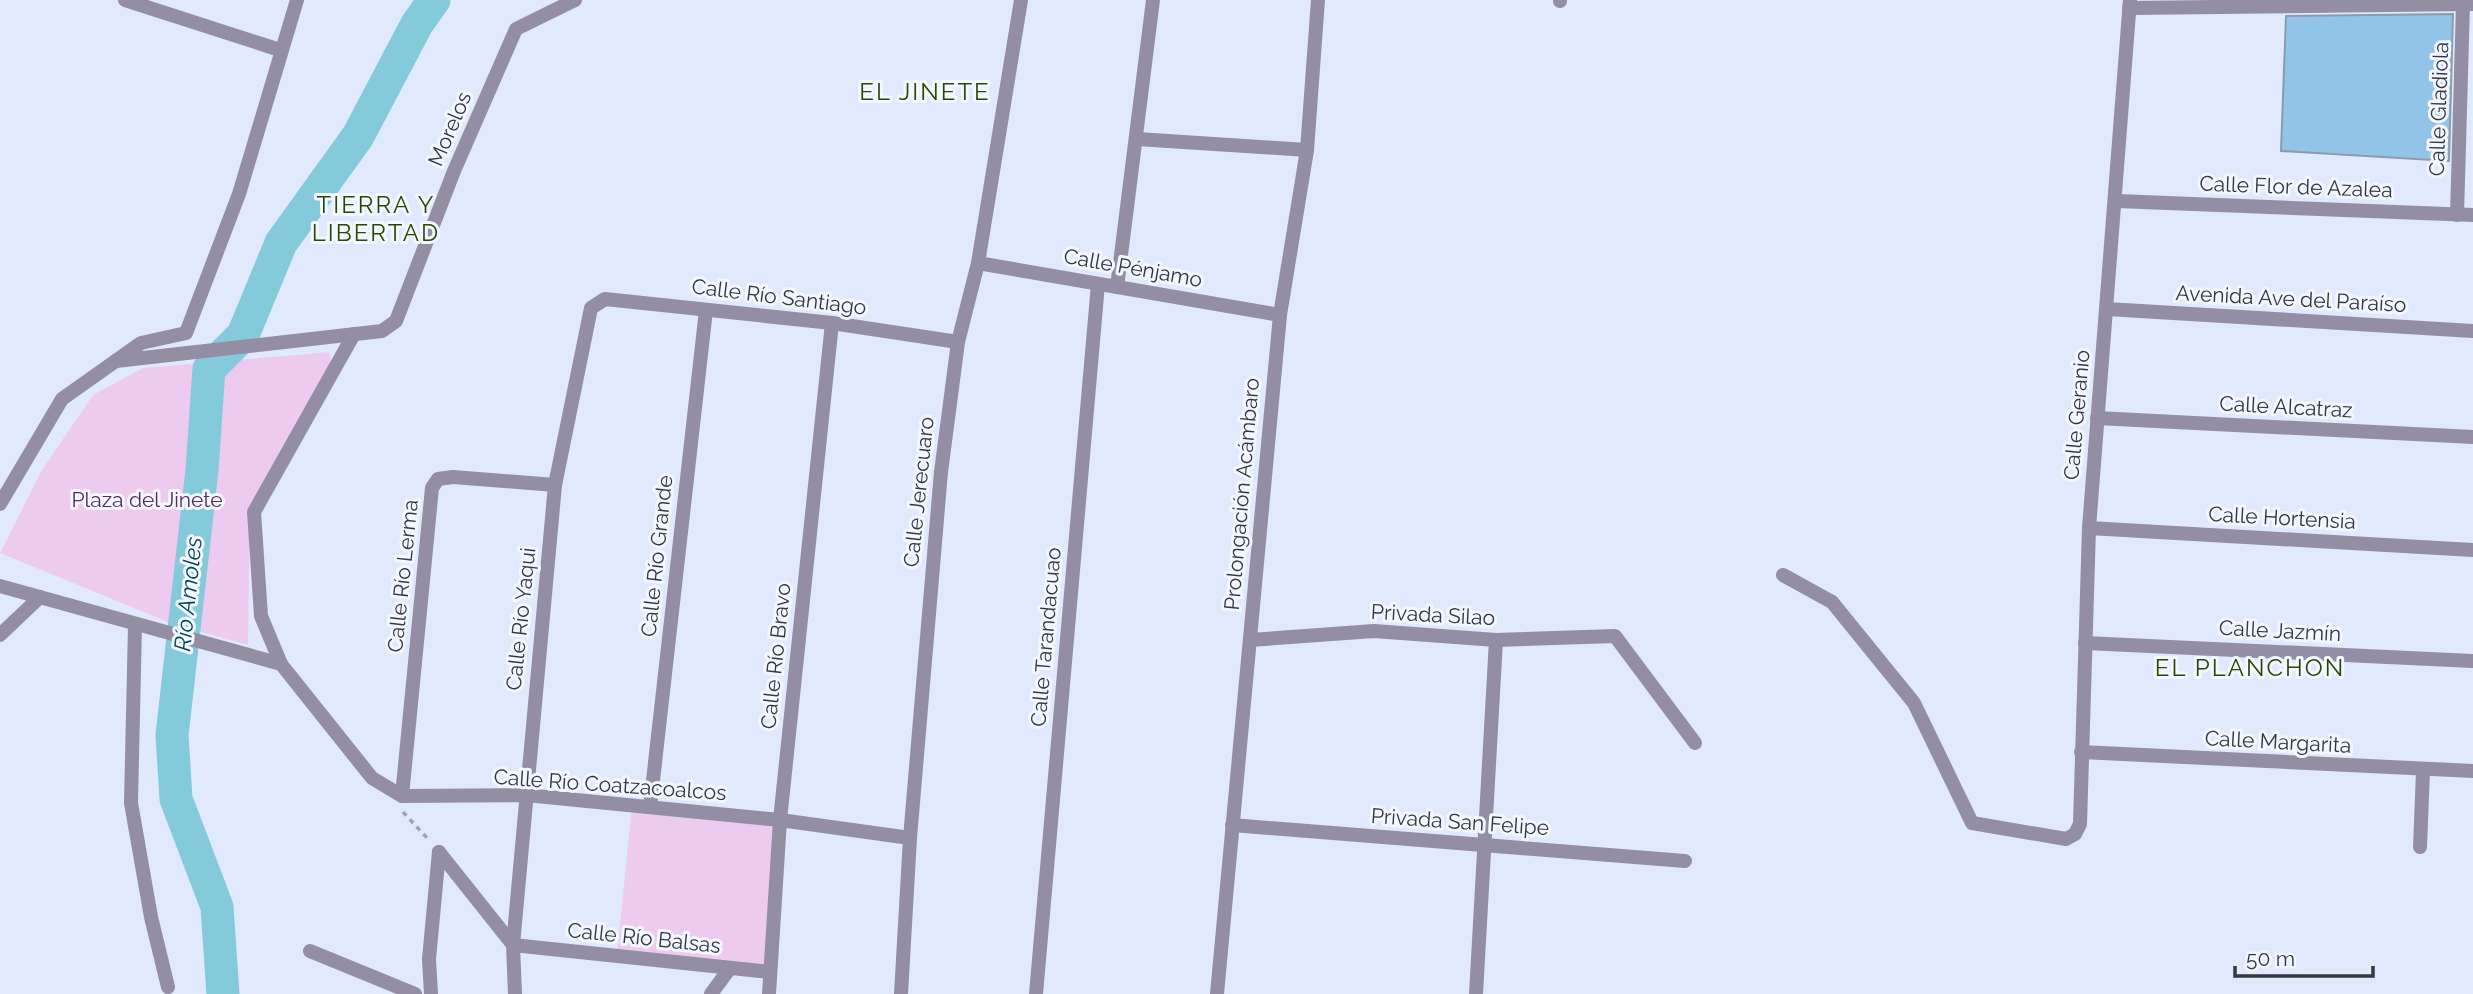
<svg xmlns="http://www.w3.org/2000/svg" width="2473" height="994" viewBox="0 0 2473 994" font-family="Raleway,sans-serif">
  <rect width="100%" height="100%" fill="#e1e9fe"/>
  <!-- green -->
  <g fill="#edcbf0">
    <path d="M329,352L332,363L250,506L248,645L173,624L0,553L42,470L93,395L143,368Z"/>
    <path d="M632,805L780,820L770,972L617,956Z"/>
  </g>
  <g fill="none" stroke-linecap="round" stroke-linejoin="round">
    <!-- river -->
    <path stroke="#84cada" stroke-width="33" d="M223,994L217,907L176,799L172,735L202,470L209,369L243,335L281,243L358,136L417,24L434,0"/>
  </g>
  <!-- building -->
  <path fill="#92c3e8" stroke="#8a9caa" stroke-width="2" d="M2453,14L2449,161L2281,151L2286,16Z"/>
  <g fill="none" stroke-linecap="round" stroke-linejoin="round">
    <!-- path -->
    <path stroke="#9ea4b4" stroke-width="3.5" stroke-dasharray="5 5" stroke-linecap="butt" d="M403,812L429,840"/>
    <!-- street -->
    <g stroke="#938ea4" stroke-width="14">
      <path d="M125,0L280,50"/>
      <path d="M1560,0V1"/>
      <path d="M2129,8L2473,4"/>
      <path d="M1137,139L1307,150"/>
      <path d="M2117,201L2473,215"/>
      <path d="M2457,215L2463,4"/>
      <path d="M978,263L1280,315"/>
      <path d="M1117,287L1153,0"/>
      <path d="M2107,309L2473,331"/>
      <path d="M116,361L382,331L396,321L454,171L516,29L575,0"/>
      <path d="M2097,418L2473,437"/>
      <path d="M0,504L62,399L141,343L186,333L239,194L297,0"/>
      <path d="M2089,528L2473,550"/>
      <path d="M1783,575L1832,602L1914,703L1972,823L2066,839L2075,834L2080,824L2089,528L2130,0"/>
      <path d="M0,586L281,664L372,778L402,796L526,795L780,820L910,838"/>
      <path d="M135,625L131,803L151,917L168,987"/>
      <path d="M0,635L40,597"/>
      <path d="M1250,640L1374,631L1496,640L1615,636L1695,743"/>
      <path d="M2085,643L2473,661"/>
      <path d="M281,664L261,616L254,512L354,334"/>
      <path d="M2081,752L2473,771"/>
      <path d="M402,796L432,488L438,479L453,477L555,485"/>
      <path d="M650,807L706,310"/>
      <path d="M1232,825L1685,861"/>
      <path d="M2420,847L2423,771"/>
      <path d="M439,852L513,945"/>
      <path d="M513,945L770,972"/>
      <path d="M310,951L415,994"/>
      <path d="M431,994L429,959L439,852"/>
      <path d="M515,994L513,945L555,485L591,308L605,299L832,323L958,342"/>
      <path d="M711,994L730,968"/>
      <path d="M769,994L780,820L832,323"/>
      <path d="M901,994L910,838L941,472L958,342L978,263L1021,0"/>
      <path d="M1036,994L1098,284"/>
      <path d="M1217,994L1280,315L1307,150L1318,0"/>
      <path d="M1476,994L1496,640"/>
    </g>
  </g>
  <g text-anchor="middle" stroke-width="6" stroke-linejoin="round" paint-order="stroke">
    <!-- street labels -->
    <g font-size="21" fill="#34373f" stroke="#f3f7ff">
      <text transform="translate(2439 109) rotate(-88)" y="7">Calle Gladiola</text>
      <text transform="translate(450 129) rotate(-67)" y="7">Morelos</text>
      <text transform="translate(2296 187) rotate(2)" y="7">Calle Flor de Azalea</text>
      <text transform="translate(1133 268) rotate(10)" y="7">Calle Pénjamo</text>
      <text transform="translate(779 297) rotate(7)" y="7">Calle Río Santiago</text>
      <text transform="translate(2291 299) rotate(3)" y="7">Avenida Ave del Paraíso</text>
      <text transform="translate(2286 407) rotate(3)" y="7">Calle Alcatraz</text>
      <text transform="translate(2077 415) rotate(-85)" y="7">Calle Geranio</text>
      <text transform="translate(919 492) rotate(-84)" y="7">Calle Jerecuaro</text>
      <text transform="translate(1242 494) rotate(-85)" y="7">Prolongación Acámbaro</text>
      <text transform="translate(2282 518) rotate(3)" y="7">Calle Hortensia</text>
      <text transform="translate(657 556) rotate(-84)" y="7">Calle Río Grande</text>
      <text transform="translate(403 576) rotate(-84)" y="7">Calle Río Lerma</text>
      <text transform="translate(1433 615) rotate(3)" y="7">Privada Silao</text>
      <text transform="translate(521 619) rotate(-84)" y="7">Calle Río Yaqui</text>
      <text transform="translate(2280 631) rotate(3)" y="7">Calle Jazmín</text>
      <text transform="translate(1046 637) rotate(-85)" y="7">Calle Tarandacuao</text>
      <text transform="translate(776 656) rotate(-84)" y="7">Calle Río Bravo</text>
      <text transform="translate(2278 742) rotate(3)" y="7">Calle Margarita</text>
      <text transform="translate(610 785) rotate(4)" y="7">Calle Río Coatzacoalcos</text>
      <text transform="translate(1460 822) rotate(4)" y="7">Privada San Felipe</text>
      <text transform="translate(644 938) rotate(6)" y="7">Calle Río Balsas</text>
    </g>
    <!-- park labels -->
    <g font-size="21" fill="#59295f" stroke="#f3f7ff">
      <text x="147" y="507">Plaza del Jinete</text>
    </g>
    <!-- water labels -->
    <g font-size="23" font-style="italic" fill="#044752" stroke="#f3f7ff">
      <text transform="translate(188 594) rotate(-84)" y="8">Río Amoles</text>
    </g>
    <!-- quarter labels -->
    <g font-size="24" letter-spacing="2" fill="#2a4700" stroke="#f3f7ff">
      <text x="925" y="100">EL JINETE</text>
      <text x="376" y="213">TIERRA Y<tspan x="376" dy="28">LIBERTAD</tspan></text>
      <text x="2250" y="676">EL PLANCHON</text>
    </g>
  </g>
  <!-- scale -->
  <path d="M2235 966v10h138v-10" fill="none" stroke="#34373f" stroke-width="3.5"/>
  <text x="2246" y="966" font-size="21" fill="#34373f" stroke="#f3f7ff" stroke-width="5" paint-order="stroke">50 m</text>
</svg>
